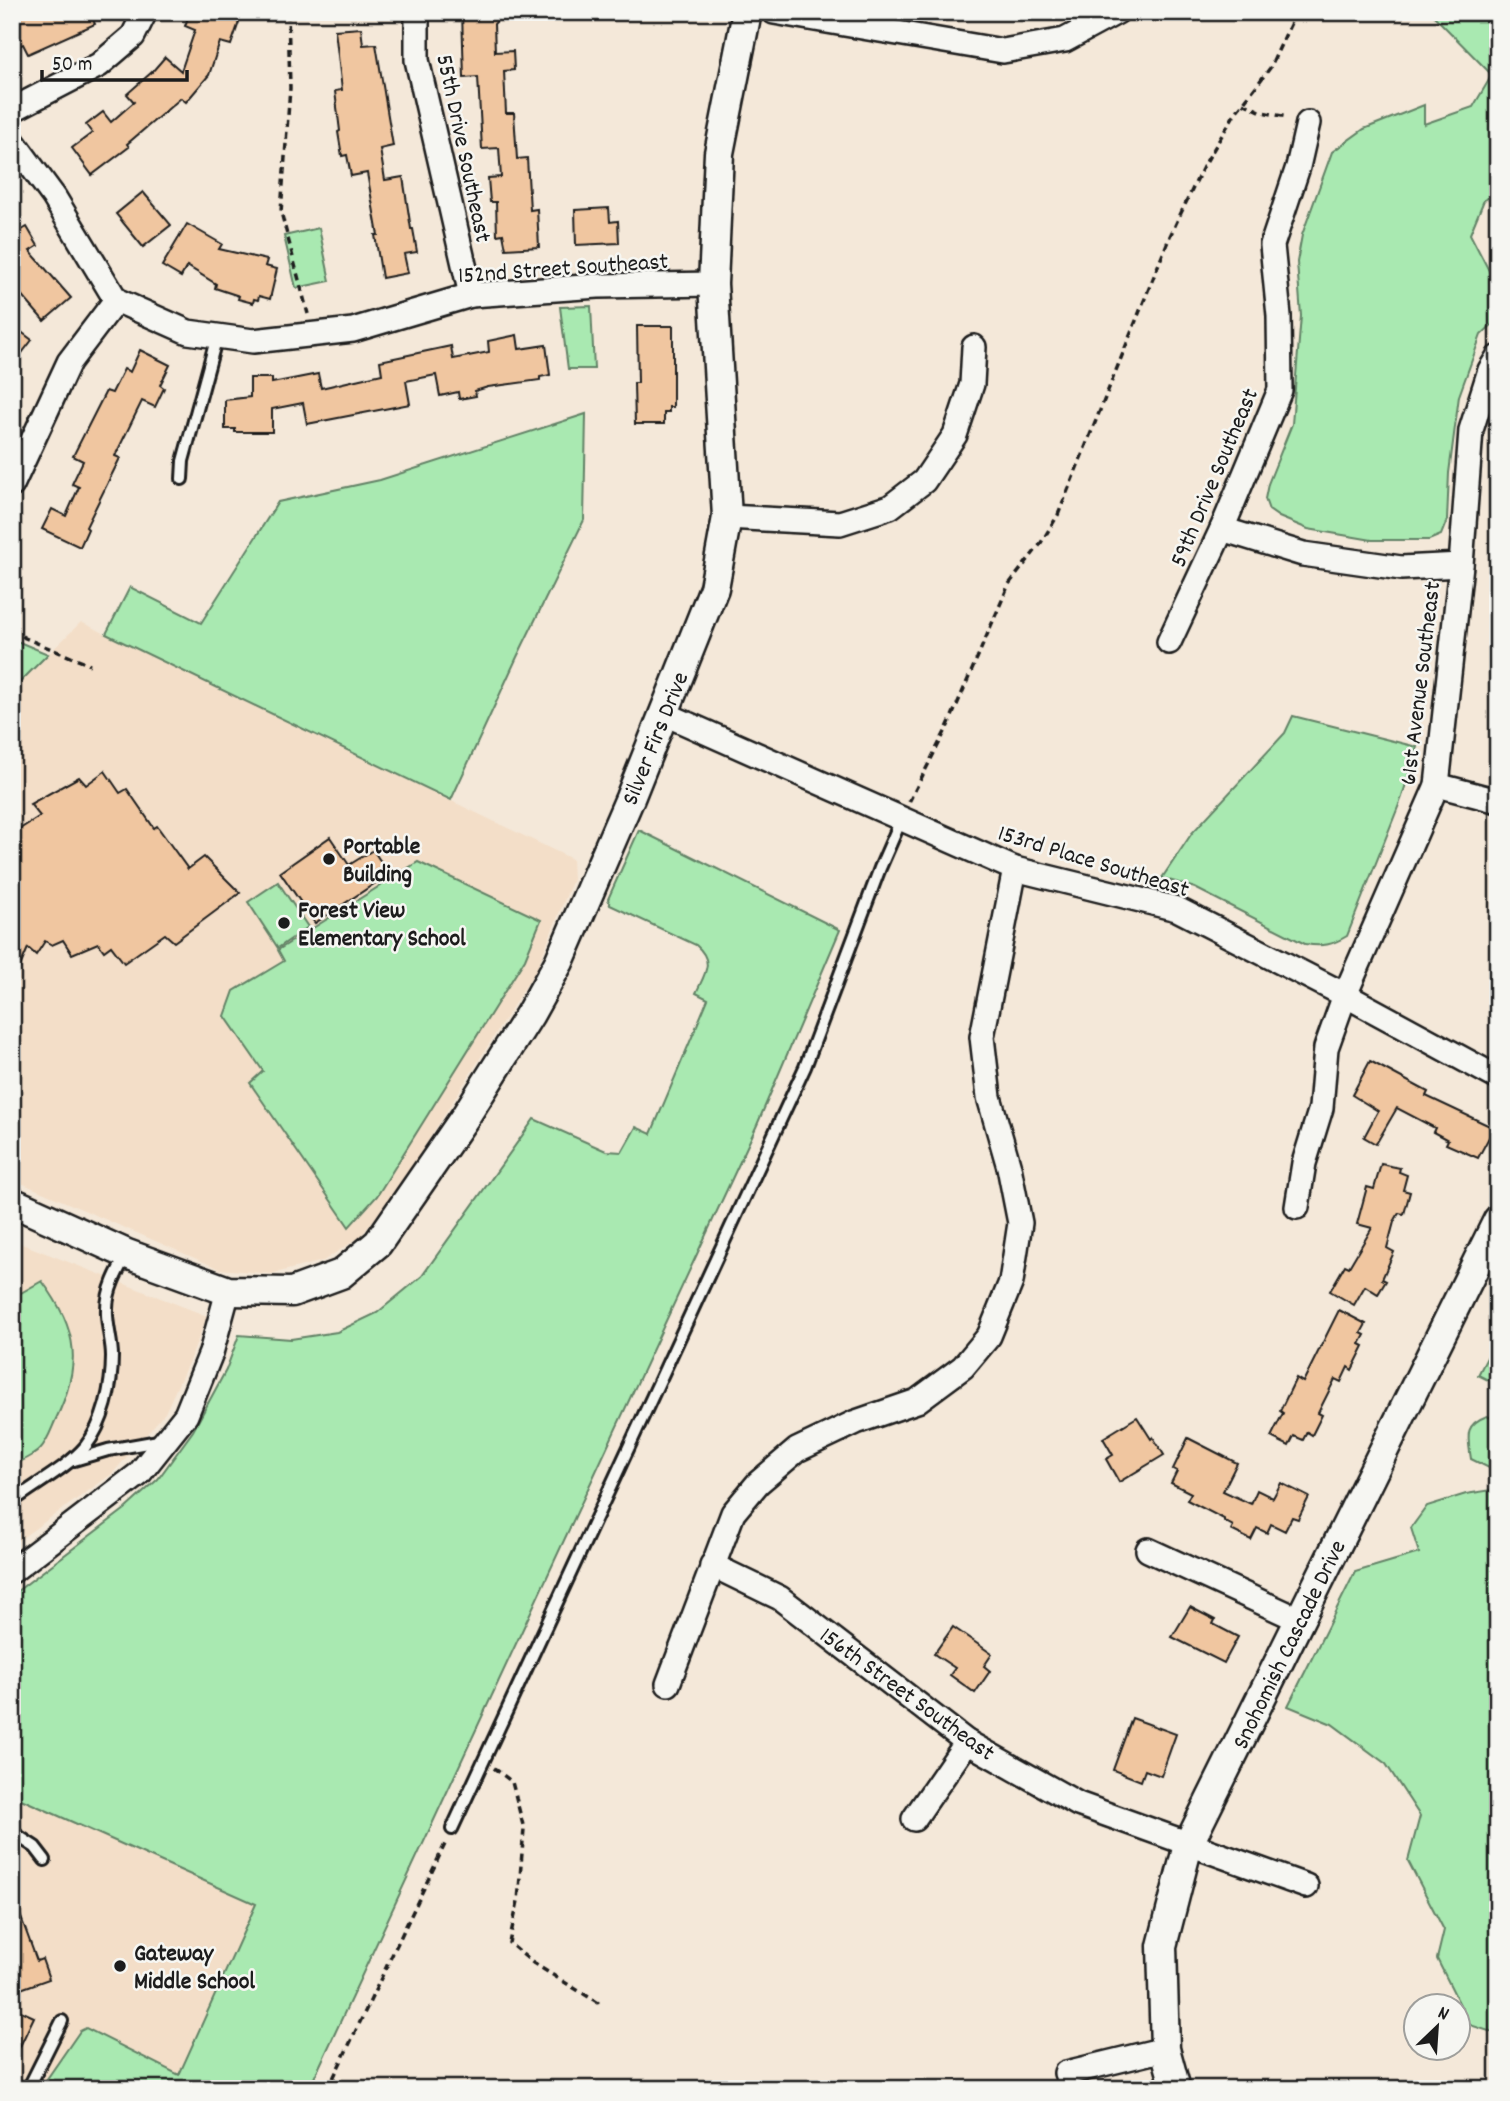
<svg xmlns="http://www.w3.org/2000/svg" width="1510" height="2101" viewBox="0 0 1510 2101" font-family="Dekko,sans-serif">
  <rect width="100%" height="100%" fill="#f4e8d9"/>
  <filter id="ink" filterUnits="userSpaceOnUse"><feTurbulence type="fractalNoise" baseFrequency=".0143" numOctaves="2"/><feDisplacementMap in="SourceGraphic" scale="14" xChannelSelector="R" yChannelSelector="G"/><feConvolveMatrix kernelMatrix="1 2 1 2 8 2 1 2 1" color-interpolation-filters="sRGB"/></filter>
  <g filter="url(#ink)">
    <!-- built -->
    <g fill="#f3dec8">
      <path d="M81,622L572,859L573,879L537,968L395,1193L360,1237L323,1261L271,1274L220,1269L12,1179V690Z"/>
      <path d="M12,1240L207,1316L194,1350L165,1413L112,1474L12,1545Z"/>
      <path d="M12,1795L256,1904L179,2075L86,2028L80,2031L40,2089H12Z"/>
    </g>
    <!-- green -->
    <g fill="#a9e9b1" stroke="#628266" stroke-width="2">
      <path d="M1430,12H1498V193L1484,200L1470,234L1498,288V319L1481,335L1459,396L1449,473L1447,520L1441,535L1429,540H1372L1308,529L1279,517L1269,510L1265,499L1268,484L1292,424L1301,316L1297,262L1302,235L1332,152L1364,129L1424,105V124L1473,107L1492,75Z"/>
      <path d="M319,228L330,281L296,288L284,236Z"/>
      <path d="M591,306L594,369H568L560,307Z"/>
      <path d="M586,414L584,520L517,657L451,800L106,634L130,587L201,623L278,502L380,480Z"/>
      <path d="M12,639L48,654L12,690Z"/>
      <path d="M1293,716L1417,747L1402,797L1347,936C1332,945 1323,947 1305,944L1195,888L1162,878L1192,833L1285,733Z"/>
      <path d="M639,830L840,930L757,1125L309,2089H40L80,2031L86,2028L179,2075L256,1904L12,1795V1595L125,1509L158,1479L193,1431L226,1370L239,1335L291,1339L337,1332L377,1313L422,1276L534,1119L606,1151L622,1152L636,1127L651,1134L708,999L696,993C705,973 715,962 696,945L610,905L608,899Z"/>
      <path d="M418,862L541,920L525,959L377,1196L349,1227L250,1083L263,1071L225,1016L234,991L284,961L278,950Z"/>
      <path d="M278,882L308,927L278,948L248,902Z"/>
      <path d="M42,1281C79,1330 82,1366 55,1421C51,1430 47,1442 40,1449C34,1456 21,1461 12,1466V1298Z"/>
      <path d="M1498,1336V1385L1478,1375Z"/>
      <path d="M1487,1416L1498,1421V1465L1489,1468L1471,1459C1468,1437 1463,1425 1487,1416Z"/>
      <path d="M1498,1489V2034L1470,2025L1437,1959L1444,1930L1408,1861L1420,1816L1386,1764L1332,1724L1288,1706L1355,1572L1419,1553L1411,1528L1427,1506L1466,1494Z"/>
    </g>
    <!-- building -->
    <g fill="#f0c6a0" stroke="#1c1c1c" stroke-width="2">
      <path d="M12,12H90L95,24L28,54L23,44L12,49Z"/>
      <path d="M190,12H210L239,22L231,45L220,42L209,75L186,102L181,98L127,144L129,147L92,175L72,148L92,133L86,125L103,112L111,122L134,102L127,94L152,72L165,57L181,71L195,30L185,26Z"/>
      <path d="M462,12H505L494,24L495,52L513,51L514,70L504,71L506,113H514L517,159L527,158L530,210L537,209L539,247L506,249L503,234L497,235L496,202H490L488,178L501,177L499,148L482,149L478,77L464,78Z"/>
      <path d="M361,28L363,45L376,44L393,146L380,149L385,180L403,177L411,229H413L417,252L404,254L408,273L382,278L375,235H378L367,173L351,176L347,155L342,156L338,132L340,131L335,91L342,90L335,30Z"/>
      <path d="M143,192L171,225L143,247L116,214Z"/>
      <path d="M609,208L610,222L618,221L619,243L576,245L575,210Z"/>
      <path d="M187,224L222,244L219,249L267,260L265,266L277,269L270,299L259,296L258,300L254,299L253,303L238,299L239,296L215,288L216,284L187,266L181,277L162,266Z"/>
      <path d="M27,227L38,246L30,251L71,298L44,321L12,284V231L15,234Z"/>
      <path d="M12,325L32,340L12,366Z"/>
      <path d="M637,326H673V407H669V412H664V424H635L634,383H638Z"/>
      <path d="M517,335L519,349L546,345L550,375L540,377V380L488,387L475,391L476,396L459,399L458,392L440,396L436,375L406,381L410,404L307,424L303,403L272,409V432H235V429H225V400L250,397V378H272V383L318,374L321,388L382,374L380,361L451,346L453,359L489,352L488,341Z"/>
      <path d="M140,350L170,365L160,385L164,388L155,407L142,401L115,456L120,458L86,527L88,529L80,547L42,529L52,509L66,516L79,487L72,484L83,461L73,456L106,391L112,393L124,369L130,372Z"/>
      <path d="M105,771L120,793L127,789L154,828L157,826L188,869L204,857L240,893L174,942L165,934L124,963L111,946L104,951L98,943L72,954L63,940L52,945L45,941L36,955L28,948L12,985V834L40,816L30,804L79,777L86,785Z"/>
      <path d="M330,837L349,865L373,850L389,874L315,923L280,872Z"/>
      <path d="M1370,1061L1428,1092L1426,1096L1494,1128L1478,1158L1446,1144L1448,1140L1433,1132L1435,1128L1397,1108L1376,1144L1364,1137L1378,1111L1352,1095Z"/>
      <path d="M1381,1164L1400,1168L1399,1172L1407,1175L1403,1190L1410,1192L1404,1214L1399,1213L1394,1222L1387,1248L1394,1252L1382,1279L1386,1281L1378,1294L1365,1286L1354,1305L1330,1291L1345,1265L1349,1267L1372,1228L1357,1224L1367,1187L1374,1189Z"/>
      <path d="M1339,1310L1366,1324L1361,1333L1365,1335L1360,1344L1364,1346L1352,1370L1348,1367L1341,1382L1335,1379L1318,1413L1322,1415L1312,1435L1307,1432L1303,1440L1294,1436L1289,1446L1271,1437L1283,1413L1280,1411L1296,1378L1303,1382Z"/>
      <path d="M1137,1417L1151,1439L1153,1437L1164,1455L1119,1482L1106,1459L1113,1455L1103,1438Z"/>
      <path d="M1188,1438L1237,1463L1223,1491L1251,1504L1257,1490L1273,1498L1281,1483L1309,1497L1298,1519L1292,1517L1285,1531L1271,1524L1267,1533L1257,1528L1251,1540L1231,1530L1233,1526L1224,1521V1519L1187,1500L1191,1493L1171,1483L1177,1471L1173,1469Z"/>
      <path d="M1190,1607L1215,1620L1213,1624L1238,1637L1224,1663L1172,1637Z"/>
      <path d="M953,1627L992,1654L984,1666L990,1671L975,1693L950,1675L955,1668L934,1654Z"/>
      <path d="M1132,1718L1176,1734L1161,1776L1145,1770L1141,1781L1113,1770Z"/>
      <path d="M14,1898L37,1961L42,1959L49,1979L12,1992V1899Z"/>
      <path d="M12,2007L34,2017L12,2063Z"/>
    </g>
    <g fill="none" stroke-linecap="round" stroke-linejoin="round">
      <defs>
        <g id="service">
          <path d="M182,479L183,461L217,336"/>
          <path d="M74,1460L108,1450L164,1440"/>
          <path d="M12,1502C34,1485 68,1467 85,1447C104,1423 112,1387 112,1356C112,1341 106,1324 107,1309C107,1289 118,1270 127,1254"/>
          <path d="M452,1829L805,1067L880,868L901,820"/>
          <path d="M12,1832L35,1847L45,1860"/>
          <path d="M28,2089L62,2021"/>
        </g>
        <g id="minor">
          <path d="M417,12V60L471,295"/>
          <path d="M774,12L1003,51L1065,40L1117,12"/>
          <path d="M12,110L99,65L133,36L145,12"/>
          <path d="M12,140L54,197L116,300L188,332L253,341L353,330L471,295L598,286L713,284"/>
          <path d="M12,485L69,362L116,300"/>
          <path d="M727,517L840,523L890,507L924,481L955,435L972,384L974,347"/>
          <path d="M1222,529L1303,554L1401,568L1461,565"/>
          <path d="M1169,642L1222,529L1280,390L1279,316L1272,245L1298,167L1308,123"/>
          <path d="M665,714L1015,869L1177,909L1345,995L1498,1078"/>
          <path d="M1437,785L1498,801"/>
          <path d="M1297,1207L1304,1163L1321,1108L1326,1048L1345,995L1437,785L1461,565L1471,430L1490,370L1498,357"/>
          <path d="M1148,1550L1300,1620"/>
          <path d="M712,1565L780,1598L967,1742L1078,1804L1306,1886"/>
          <path d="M12,1571L139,1474L186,1415L211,1353L228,1291"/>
          <path d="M668,1684L733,1513L758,1483L797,1450L856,1422L917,1401L963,1367L989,1336L1011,1282L1020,1223L1009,1167L989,1097L982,1037L1015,869"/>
          <path d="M914,1819L967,1742"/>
          <path d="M1066,2073L1165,2049"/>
        </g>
        <g id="tertiary">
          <path d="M12,1202L127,1254L228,1291L292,1292L341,1274L378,1243L465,1117L530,1014L559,962L630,798L714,588L727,517L713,284L719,153L747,12"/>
          <path d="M1176,2089L1165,2049L1162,1946L1188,1845L1498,1220"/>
        </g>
      </defs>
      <!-- service casing -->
      <use href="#service" stroke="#1c1c1c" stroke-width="16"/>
      <!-- minor casing -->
      <use href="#minor" stroke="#1c1c1c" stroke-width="28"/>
      <!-- tertiary casing -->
      <use href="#tertiary" stroke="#1c1c1c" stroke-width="33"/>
      <!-- path -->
      <g stroke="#1c1c1c" stroke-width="3.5" stroke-dasharray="7 5" stroke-linecap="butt">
        <path d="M288,12L290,88L281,212L308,314"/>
        <path d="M1243,103L1262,112L1287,117"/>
        <path d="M12,629L25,638L90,665"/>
        <path d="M909,802L947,728L1009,584L1039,546L1058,515L1170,236L1203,167L1234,115L1270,68L1296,12"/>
        <path d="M494,1768L512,1782L524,1829L518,1901L509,1943L533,1963L602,2005"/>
        <path d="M328,2089L447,1840"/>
      </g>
      <!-- service -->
      <use href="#service" stroke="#f6f6f2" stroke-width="10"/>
      <!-- minor -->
      <use href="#minor" stroke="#f6f6f2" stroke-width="23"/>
      <!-- tertiary -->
      <use href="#tertiary" stroke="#f6f6f2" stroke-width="28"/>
    </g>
  </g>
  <!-- markers -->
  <g fill="#1c1c1c" stroke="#f6f6f2" stroke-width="2.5">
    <circle cx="329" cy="859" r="7"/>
    <circle cx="284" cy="923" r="7"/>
    <circle cx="120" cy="1966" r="7"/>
  </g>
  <g text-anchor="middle" stroke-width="5" stroke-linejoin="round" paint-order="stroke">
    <!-- street labels -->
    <g font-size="24" fill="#1c1c1c" stroke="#f6f6f2">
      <text transform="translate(465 148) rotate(78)" y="8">55th Drive Southeast</text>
      <text transform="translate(563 267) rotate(-4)" y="8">152nd Street Southeast</text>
      <text transform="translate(1213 477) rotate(-67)" y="8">59th Drive Southeast</text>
      <text transform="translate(1419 683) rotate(-83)" y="8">61st Avenue Southeast</text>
      <text transform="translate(654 738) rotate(-68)" y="8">Silver Firs Drive</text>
      <text transform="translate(1094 860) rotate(17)" y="8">153rd Place Southeast</text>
      <text transform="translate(1288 1644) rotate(-64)" y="8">Snohomish Cascade Drive</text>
      <text transform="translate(908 1693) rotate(36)" y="8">156th Street Southeast</text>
    </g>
    <!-- poi labels -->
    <g font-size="24" font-weight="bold" fill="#1c1c1c" stroke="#f6f6f2" text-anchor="start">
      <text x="343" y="853">Portable<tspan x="343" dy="28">Building</tspan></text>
      <text x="298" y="917">Forest View<tspan x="298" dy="28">Elementary School</tspan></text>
      <text x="134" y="1960">Gateway<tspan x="134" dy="28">Middle School</tspan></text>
    </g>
  </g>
  <!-- margin -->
  <rect width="1510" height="2101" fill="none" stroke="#f6f6f2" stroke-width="42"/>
  <rect x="21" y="21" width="1468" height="2059" fill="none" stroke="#1c1c1c" stroke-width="2.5" filter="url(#ink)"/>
  <!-- north arrow -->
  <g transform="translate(1437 2027) rotate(25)"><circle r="33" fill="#f6f6f2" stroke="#9f9f9c" stroke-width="2"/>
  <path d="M0-5L12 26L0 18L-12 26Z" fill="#1c1c1c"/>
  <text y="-10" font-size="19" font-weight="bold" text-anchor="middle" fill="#1c1c1c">N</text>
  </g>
  <!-- scale -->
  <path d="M42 70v10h145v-10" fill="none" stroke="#1c1c1c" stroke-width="3.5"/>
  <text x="52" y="70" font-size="21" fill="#1c1c1c" stroke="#f6f6f2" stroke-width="5" paint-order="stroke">50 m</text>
</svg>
